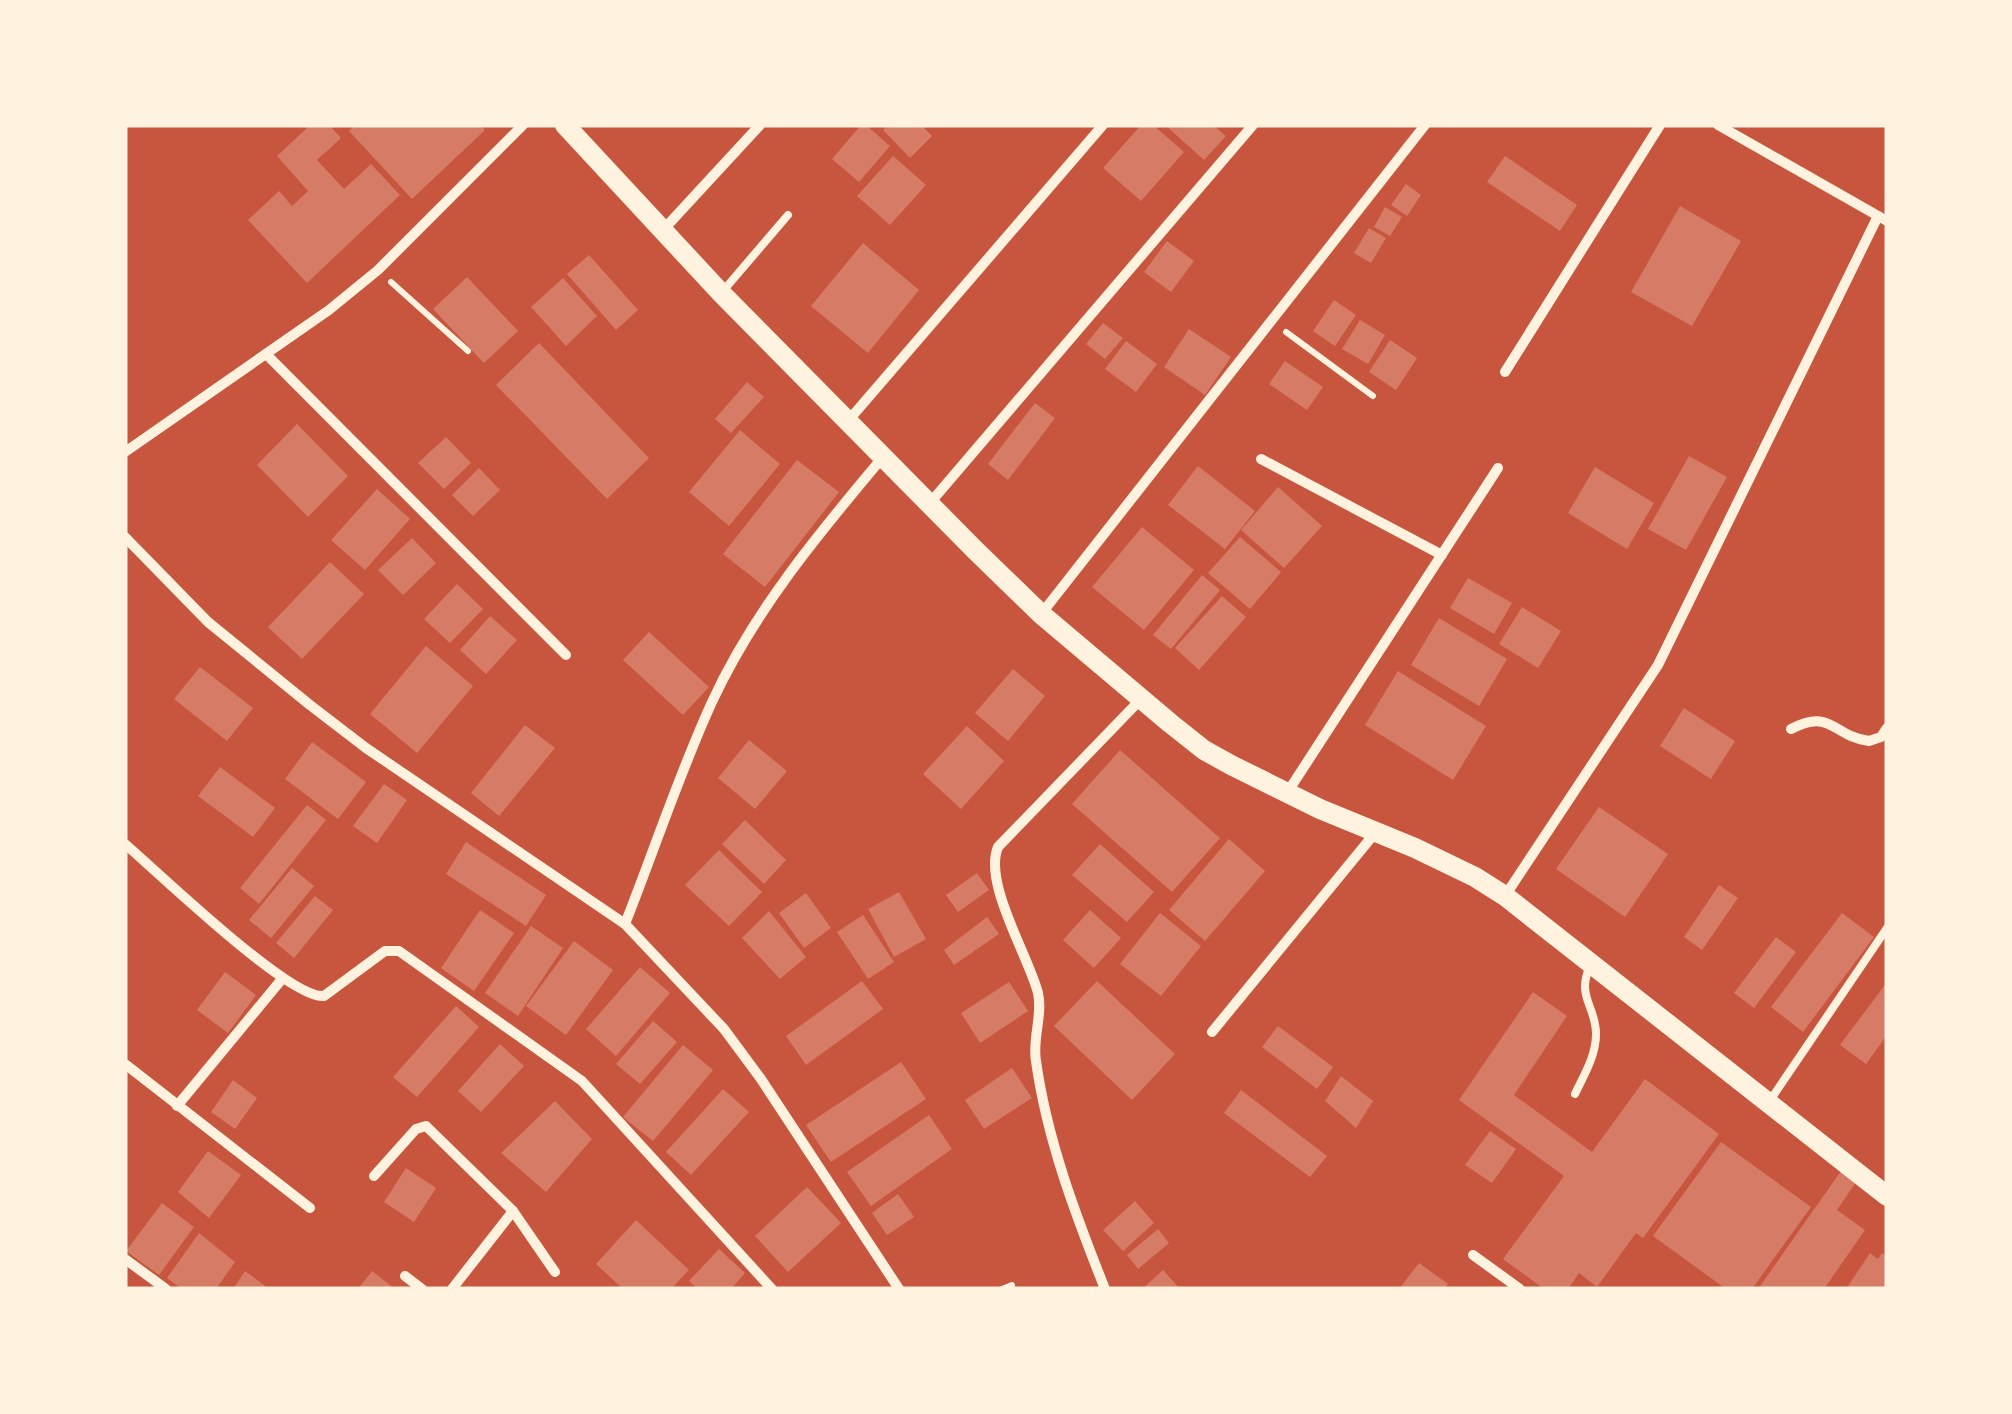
<svg xmlns="http://www.w3.org/2000/svg" width="2012" height="1414" viewBox="0 0 2012 1414" font-family="Mulish,sans-serif">
  <rect width="100%" height="100%" fill="#c8553d"/>
  <!-- building -->
  <g fill="#d67c66">
    <path d="M310,125H329L341,138L317,160L344,189L371,164L400,195L307,283L248,220L279,191L292,206L308,191L277,156Z"/>
    <path d="M355,125H480L485,130L412,199L349,131Z"/>
    <path d="M861,125H866L890,146L859,182L832,159Z"/>
    <path d="M888,125H921L932,136L910,158L883,130Z"/>
    <path d="M1141,125H1153L1184,152L1141,201L1103,168Z"/>
    <path d="M1165,125H1213L1226,136L1204,160Z"/>
    <path d="M893,156L926,185L890,225L857,196Z"/>
    <path d="M1505,156L1577,205L1560,231L1487,182Z"/>
    <path d="M1406,184L1421,195L1407,216L1391,205Z"/>
    <path d="M1680,206L1741,241L1692,326L1631,292Z"/>
    <path d="M1385,207L1402,217L1390,236L1374,227Z"/>
    <path d="M1369,228L1386,238L1371,263L1354,253Z"/>
    <path d="M1167,241L1194,261L1171,292L1144,272Z"/>
    <path d="M863,243L919,290L868,353L811,306Z"/>
    <path d="M589,255L638,310L616,330L567,274Z"/>
    <path d="M467,277L518,331L484,363L433,309Z"/>
    <path d="M563,278L597,316L566,346L531,307Z"/>
    <path d="M1334,300L1356,315L1335,346L1313,331Z"/>
    <path d="M1360,320L1385,335L1368,364L1342,349Z"/>
    <path d="M1103,323L1123,338L1105,359L1086,344Z"/>
    <path d="M1189,329L1231,357L1205,395L1164,367Z"/>
    <path d="M1390,340L1417,358L1396,390L1369,372Z"/>
    <path d="M1126,341L1157,364L1136,392L1105,369Z"/>
    <path d="M539,343L649,458L607,499L496,385Z"/>
    <path d="M1285,361L1323,387L1307,410L1269,384Z"/>
    <path d="M747,382L764,397L731,433L715,419Z"/>
    <path d="M1035,403L1055,418L1008,480L988,464Z"/>
    <path d="M297,424L348,476L308,517L257,465Z"/>
    <path d="M740,430L780,464L729,526L689,492Z"/>
    <path d="M446,437L471,463L444,489L418,463Z"/>
    <path d="M1689,456L1727,477L1686,550L1648,529Z"/>
    <path d="M797,460L839,492L765,587L723,554Z"/>
    <path d="M1198,466L1255,511L1225,549L1168,505Z"/>
    <path d="M1595,467L1654,503L1627,549L1568,513Z"/>
    <path d="M479,468L500,490L473,516L452,495Z"/>
    <path d="M1278,487L1322,526L1284,568L1241,530Z"/>
    <path d="M377,489L410,519L365,570L331,540Z"/>
    <path d="M1142,527L1194,570L1144,630L1092,587Z"/>
    <path d="M1240,537L1281,572L1250,609L1208,573Z"/>
    <path d="M412,538L436,563L403,595L378,570Z"/>
    <path d="M330,562L364,594L302,659L268,627Z"/>
    <path d="M1202,575L1220,590L1171,649L1153,635Z"/>
    <path d="M1468,578L1512,603L1494,634L1450,608Z"/>
    <path d="M457,584L483,609L450,643L424,619Z"/>
    <path d="M1222,596L1246,617L1199,670L1175,648Z"/>
    <path d="M1522,607L1561,631L1538,668L1499,644Z"/>
    <path d="M490,616L517,640L486,674L460,650Z"/>
    <path d="M1439,618L1507,659L1479,706L1411,665Z"/>
    <path d="M649,632L709,687L683,715L623,660Z"/>
    <path d="M426,646L473,686L417,753L370,714Z"/>
    <path d="M200,667L253,708L227,741L174,699Z"/>
    <path d="M1013,669L1045,696L1008,741L975,713Z"/>
    <path d="M1398,671L1486,726L1453,780L1365,725Z"/>
    <path d="M1684,708L1735,741L1711,779L1660,746Z"/>
    <path d="M525,725L555,748L499,816L471,793Z"/>
    <path d="M967,726L1004,761L961,809L923,774Z"/>
    <path d="M749,740L787,771L755,809L718,778Z"/>
    <path d="M312,742L366,782L338,819L285,779Z"/>
    <path d="M1120,750L1220,838L1172,892L1072,804Z"/>
    <path d="M220,767L275,808L253,837L198,796Z"/>
    <path d="M384,784L407,800L377,843L353,826Z"/>
    <path d="M307,805L326,820L259,904L240,888Z"/>
    <path d="M1599,807L1668,854L1625,917L1556,869Z"/>
    <path d="M745,820L786,860L764,884L722,844Z"/>
    <path d="M1229,839L1265,871L1205,941L1169,910Z"/>
    <path d="M466,842L546,895L526,926L446,874Z"/>
    <path d="M1100,844L1154,892L1127,922L1072,875Z"/>
    <path d="M719,850L762,892L729,926L685,885Z"/>
    <path d="M292,868L314,886L271,938L249,920Z"/>
    <path d="M977,873L989,890L958,912L946,895Z"/>
    <path d="M1719,885L1738,898L1702,950L1684,937Z"/>
    <path d="M899,892L926,939L894,957L868,909Z"/>
    <path d="M806,893L831,928L804,948L779,913Z"/>
    <path d="M315,896L333,910L294,958L276,943Z"/>
    <path d="M480,910L514,933L474,991L441,968Z"/>
    <path d="M1090,910L1121,938L1094,968L1063,940Z"/>
    <path d="M769,911L806,957L780,979L742,938Z"/>
    <path d="M1160,913L1201,946L1161,996L1120,964Z"/>
    <path d="M1842,913L1874,937L1803,1032L1771,1007Z"/>
    <path d="M863,915L894,962L868,979L837,932Z"/>
    <path d="M987,917L999,934L954,965L944,950Z"/>
    <path d="M531,926L563,948L518,1016L485,993Z"/>
    <path d="M1776,937L1796,952L1754,1008L1734,993Z"/>
    <path d="M574,941L613,970L566,1035L526,1006Z"/>
    <path d="M640,967L670,993L616,1056L586,1029Z"/>
    <path d="M225,972L256,995L228,1033L197,1010Z"/>
    <path d="M862,981L883,1009L806,1065L786,1036Z"/>
    <path d="M1097,981L1175,1054L1132,1100L1054,1026Z"/>
    <path d="M1009,982L1028,1011L980,1043L961,1013Z"/>
    <path d="M1887,982V1035L1866,1064L1840,1045Z"/>
    <path d="M1533,992L1567,1016L1514,1095L1592,1152L1645,1079L1719,1134L1643,1238L1636,1233L1597,1287L1579,1273L1568,1289H1544L1503,1259L1564,1176L1459,1100Z"/>
    <path d="M456,1006L479,1027L417,1097L393,1077Z"/>
    <path d="M653,1021L677,1042L640,1084L616,1064Z"/>
    <path d="M1278,1026L1333,1067L1317,1089L1262,1047Z"/>
    <path d="M500,1044L524,1066L481,1112L458,1091Z"/>
    <path d="M683,1045L713,1070L653,1141L623,1117Z"/>
    <path d="M901,1062L926,1099L831,1162L806,1125Z"/>
    <path d="M1012,1068L1032,1098L984,1129L965,1100Z"/>
    <path d="M1341,1076L1373,1101L1356,1128L1325,1101Z"/>
    <path d="M233,1080L257,1098L235,1129L211,1112Z"/>
    <path d="M723,1089L749,1112L691,1175L666,1152Z"/>
    <path d="M1241,1090L1327,1156L1310,1177L1224,1113Z"/>
    <path d="M555,1101L592,1139L546,1192L501,1153Z"/>
    <path d="M929,1115L952,1149L871,1206L847,1172Z"/>
    <path d="M1490,1131L1516,1149L1492,1183L1465,1165Z"/>
    <path d="M1721,1142L1811,1207L1752,1289H1726L1653,1236Z"/>
    <path d="M208,1151L241,1175L209,1218L178,1192Z"/>
    <path d="M406,1168L436,1188L414,1222L384,1202Z"/>
    <path d="M1841,1171L1856,1182L1837,1210L1865,1230L1824,1289H1758Z"/>
    <path d="M807,1187L841,1223L788,1272L755,1236Z"/>
    <path d="M898,1194L914,1217L887,1235L872,1213Z"/>
    <path d="M1135,1201L1154,1223L1123,1251L1103,1230Z"/>
    <path d="M162,1203L194,1227L159,1275L126,1251Z"/>
    <path d="M636,1220L689,1270L671,1289H623L596,1264Z"/>
    <path d="M1158,1229L1169,1243L1138,1269L1127,1255Z"/>
    <path d="M199,1233L235,1262L216,1289H182L167,1278Z"/>
    <path d="M719,1249L745,1273L731,1289H698L689,1281Z"/>
    <path d="M1870,1253L1878,1259L1882,1253L1887,1257V1289H1846Z"/>
    <path d="M1419,1263L1448,1284L1444,1289H1399Z"/>
    <path d="M1163,1270L1180,1289H1142Z"/>
    <path d="M245,1271L269,1289H233Z"/>
    <path d="M372,1271L395,1289H358Z"/>
  </g>
  <g fill="none" stroke-linecap="round" stroke-linejoin="round">
    <!-- path -->
    <g stroke="#fff3e0" stroke-width="6">
      <path d="M391,282L468,351"/>
      <path d="M1286,332L1373,396"/>
      <path d="M1002,1289L1012,1285"/>
    </g>
    <!-- service -->
    <g stroke="#fff3e0" stroke-width="8">
      <path d="M723,291L788,215"/>
      <path d="M1575,1094C1584,1075 1596,1056 1596,1034C1596,1006 1576,997 1590,966"/>
      <path d="M1769,1102L1887,928"/>
    </g>
    <!-- minor -->
    <g stroke="#fff3e0" stroke-width="10">
      <path d="M1718,125L1887,221"/>
      <path d="M664,229L760,125"/>
      <path d="M266,354L566,655"/>
      <path d="M1505,372L1660,125"/>
      <path d="M848,421L1103,125"/>
      <path d="M125,452L329,310L378,270L523,125"/>
      <path d="M1261,459L1442,555"/>
      <path d="M930,503L1253,125"/>
      <path d="M125,537L208,622L310,705L366,748L625,924L724,1029L761,1079L899,1289"/>
      <path d="M1042,613L1425,125"/>
      <path d="M1791,729C1832,708 1832,736 1869,741L1881,737L1887,728"/>
      <path d="M1287,793L1498,468"/>
      <path d="M125,844C158,872 290,1000 324,996L385,951H399L582,1081L772,1289"/>
      <path d="M1505,896L1658,665L1878,216"/>
      <path d="M625,924C654,851 679,774 712,702C754,611 819,533 883,457"/>
      <path d="M1212,1032L1375,833"/>
      <path d="M125,1064L310,1208"/>
      <path d="M177,1106L282,979"/>
      <path d="M374,1176L416,1129L426,1126L513,1211L555,1272"/>
      <path d="M1473,1255L1520,1289"/>
      <path d="M125,1259L166,1289"/>
      <path d="M405,1276L422,1289"/>
      <path d="M452,1289L513,1211"/>
      <path d="M1105,1289C1076,1216 1047,1140 1036,1061C1032,1039 1043,1015 1038,993C1028,955 983,883 998,847L1142,698"/>
    </g>
    <!-- secondary -->
    <path stroke="#fff3e0" stroke-width="20" d="M565,125L721,293L975,550L1041,614L1170,723L1204,750L1231,765L1320,809L1415,848L1475,877L1505,896L1887,1196"/>
  </g>
  <!-- border -->
  <rect width="2012" height="1414" fill="none" stroke="#fff3e0" stroke-width="255"/>
</svg>
